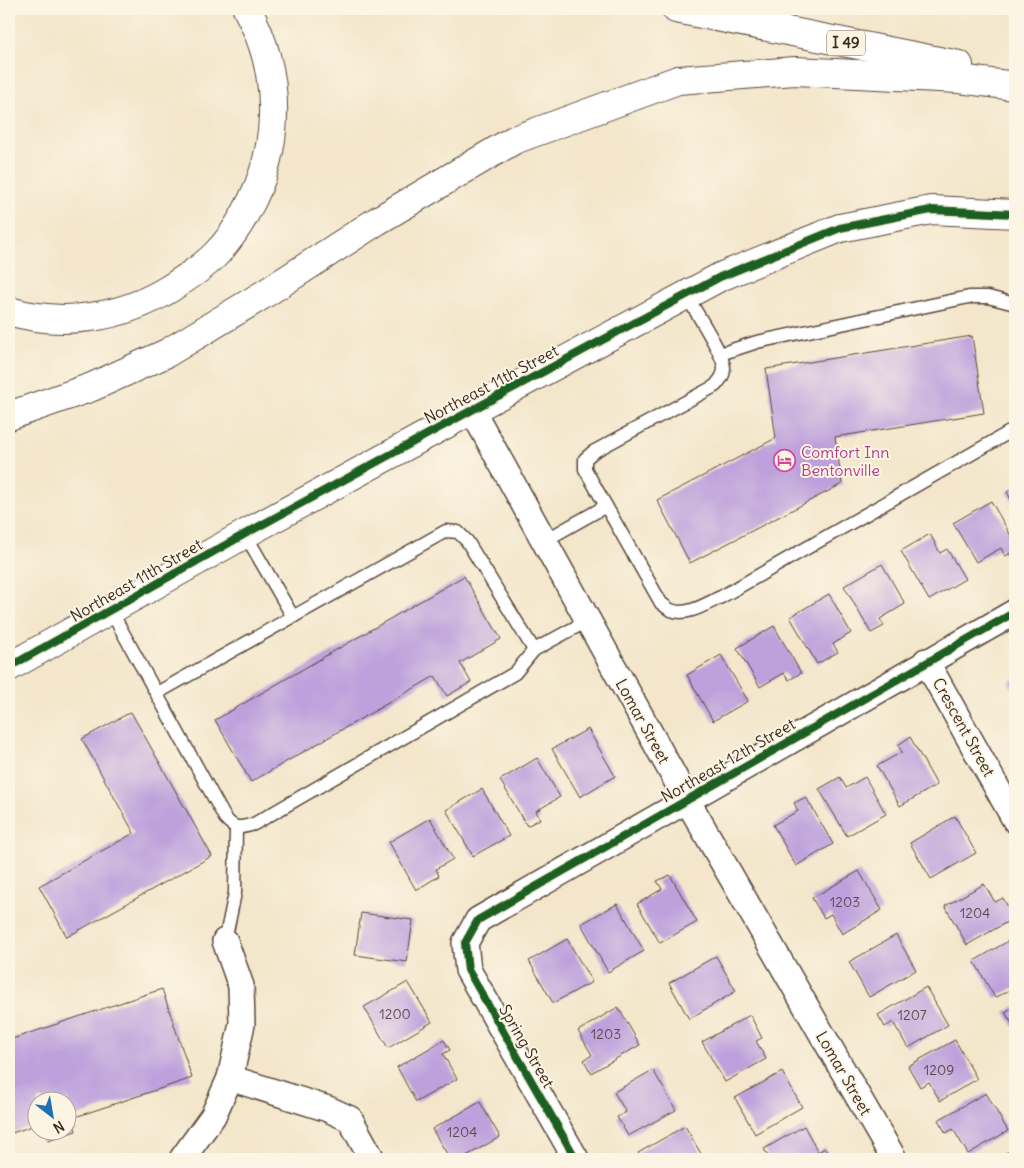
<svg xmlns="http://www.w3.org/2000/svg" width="1024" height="1168" viewBox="0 0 1024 1168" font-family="Delius,sans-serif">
  <rect width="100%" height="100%" fill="#fcf5e5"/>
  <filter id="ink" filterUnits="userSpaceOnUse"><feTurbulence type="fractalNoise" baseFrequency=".02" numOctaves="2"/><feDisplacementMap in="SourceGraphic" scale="10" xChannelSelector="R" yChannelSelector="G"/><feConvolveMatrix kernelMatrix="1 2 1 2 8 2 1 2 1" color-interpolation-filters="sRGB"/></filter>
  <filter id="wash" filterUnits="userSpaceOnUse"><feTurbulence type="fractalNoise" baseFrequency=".0096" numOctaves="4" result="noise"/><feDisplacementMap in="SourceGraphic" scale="20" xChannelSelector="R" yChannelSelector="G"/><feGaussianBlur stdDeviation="1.12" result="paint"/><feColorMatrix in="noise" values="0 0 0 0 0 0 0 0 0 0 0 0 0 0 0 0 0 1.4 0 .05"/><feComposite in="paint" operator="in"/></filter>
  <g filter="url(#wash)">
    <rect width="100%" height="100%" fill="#f3e6cb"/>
    <g id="blocks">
      <!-- building -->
      <g fill="#bea1dc">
        <path d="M972,336L984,413L835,437L842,484L690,563L657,500L776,438L766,369Z"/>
        <path d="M1015,487V507L1007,492Z"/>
        <path d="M991,501L1015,543V551L1005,556L1001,548L976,562L953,523Z"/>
        <path d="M930,534L940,553L947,549L965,579L929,600L901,551Z"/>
        <path d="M882,564L905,604L880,619L884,626L871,633L844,586Z"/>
        <path d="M464,576L501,639L460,663L471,682L447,696L435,676L251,782L215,720Z"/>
        <path d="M829,594L851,633L833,644L838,652L817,664L790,617Z"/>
        <path d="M774,626L801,673L789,680L784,673L760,687L737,648Z"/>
        <path d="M721,655L748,701L713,721L687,675Z"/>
        <path d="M1015,678V694L1008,682Z"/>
        <path d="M131,712L212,856L67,937L39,886L134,833L82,739Z"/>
        <path d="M588,729L615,776L580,797L552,749Z"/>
        <path d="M910,737L937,785L900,806L877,766L902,752L898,745Z"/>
        <path d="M537,758L560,797L536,811L540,819L527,826L500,780Z"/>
        <path d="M840,777L846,788L865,777L886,814L847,836L819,789Z"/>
        <path d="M482,789L509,836L473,856L446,810Z"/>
        <path d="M806,797L833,844L796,866L773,825L798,811L794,803Z"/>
        <path d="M955,816L976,853L931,879L910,843Z"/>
        <path d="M430,818L453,859L436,869L439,876L416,890L389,842Z"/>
        <path d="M859,871L882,910L842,934L831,914L824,918L812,898Z"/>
        <path d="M670,875L697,922L660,943L637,904L662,889L657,881Z"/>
        <path d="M984,884L995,902L1003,898L1014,918L967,945L945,906Z"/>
        <path d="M617,904L644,951L608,972L581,924Z"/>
        <path d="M361,913L413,920L407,962L355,955Z"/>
        <path d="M896,935L916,970L869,997L849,962Z"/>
        <path d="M1015,937V987L995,998L974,961Z"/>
        <path d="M567,939L592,982L553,1003L529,961Z"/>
        <path d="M716,956L736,991L689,1019L669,983Z"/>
        <path d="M408,982L432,1022L388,1048L364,1007Z"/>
        <path d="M926,987L948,1025L908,1048L893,1022L885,1027L878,1015Z"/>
        <path d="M162,989L192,1078L72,1118L76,1131L48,1140L45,1130H68V1100H38V1124L9,1134V1040Z"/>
        <path d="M1015,1006V1029L1005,1012Z"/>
        <path d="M618,1007L640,1045L591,1073L584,1060L592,1055L578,1031Z"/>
        <path d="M750,1015L762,1038L756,1041L766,1059L725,1082L702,1042Z"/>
        <path d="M444,1040L450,1050L443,1054L457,1079L416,1102L397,1067Z"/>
        <path d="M955,1040L977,1079L940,1101L929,1082L920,1087L908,1066Z"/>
        <path d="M653,1070L676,1110L628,1136L617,1117L626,1112L614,1092Z"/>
        <path d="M782,1072L802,1107L755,1134L735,1098Z"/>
        <path d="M986,1093L1008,1131L968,1154L953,1129L946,1133L938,1120Z"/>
        <path d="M480,1102L500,1137L461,1159H450L432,1129Z"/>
        <path d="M685,1126L704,1159H642L638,1153Z"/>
        <path d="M804,1126L818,1152L825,1148L831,1159H770L764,1149Z"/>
        <path d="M1015,1148V1159H995Z"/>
      </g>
    </g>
  </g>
  <g filter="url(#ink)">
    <use href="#blocks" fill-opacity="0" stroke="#574638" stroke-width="1"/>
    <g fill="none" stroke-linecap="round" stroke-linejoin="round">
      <defs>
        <g id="service">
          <path d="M686,295C694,309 725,356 724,369C724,376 720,380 715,386L593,452L585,459V469L661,603C664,605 668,609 671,610C687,617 707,603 721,597L1015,429"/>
          <path d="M720,354L757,342L969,297H988L1015,304"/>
          <path d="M245,534L293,617"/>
          <path d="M544,541L606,506"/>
          <path d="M111,611L225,818C235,830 240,828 254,824L515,673L534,650L587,621"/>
          <path d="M157,693L446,531L458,532L467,541L534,650"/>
          <path d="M225,941L235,893L236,827"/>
        </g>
        <g id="minor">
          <path d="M472,410L687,800L894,1159"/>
          <path d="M926,661L1015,820"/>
          <path d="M230,1078L328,1109L350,1119L372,1159"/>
          <path d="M182,1159L213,1116L230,1078L242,1024L241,986L225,941"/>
          <path d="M576,1159L468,970L465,943L478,920L1015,612"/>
        </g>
        <path id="tertiary" d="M9,667L245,534L472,410L720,277L840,228L931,210L1015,214"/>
        <g id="motorway">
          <path d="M676,9L959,65"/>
          <path d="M9,311C63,327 122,318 169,289C185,279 202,268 215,255C227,243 238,227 246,212C282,148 282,73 247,9"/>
          <path d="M9,416L92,387L167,353L266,293L377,221L514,140L678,80L795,71L959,79L1015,86"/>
        </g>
      </defs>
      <!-- service casing -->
      <use href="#service" stroke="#574638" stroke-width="15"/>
      <!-- minor casing -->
      <use href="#minor" stroke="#574638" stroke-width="28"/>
      <!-- tertiary casing -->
      <use href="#tertiary" stroke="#574638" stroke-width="30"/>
      <!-- motorway casing -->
      <use href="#motorway" stroke="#574638" stroke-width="30"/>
      <!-- service -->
      <use href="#service" stroke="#fff" stroke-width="12"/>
      <!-- minor -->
      <use href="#minor" stroke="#fff" stroke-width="25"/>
      <!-- tertiary -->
      <use href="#tertiary" stroke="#fff" stroke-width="28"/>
      <!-- motorway -->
      <use href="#motorway" stroke="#fff" stroke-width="28"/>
      <defs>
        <g id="cycleway">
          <path d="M9,667L245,534L472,410L720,277L840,228L931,210L1015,214"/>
          <path d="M576,1159L468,970L465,943L478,920L1015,612"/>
        </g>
      </defs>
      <!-- cycleway casing -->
      <use href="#cycleway" stroke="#fcf5e5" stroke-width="11"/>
      <!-- cycleway -->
      <use href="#cycleway" stroke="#1b5e20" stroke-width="8"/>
    </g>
  </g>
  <!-- icons -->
  <defs>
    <symbol id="hotel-ring" viewBox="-11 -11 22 22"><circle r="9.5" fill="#fcf5e5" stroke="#d1479c" stroke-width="1.5"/><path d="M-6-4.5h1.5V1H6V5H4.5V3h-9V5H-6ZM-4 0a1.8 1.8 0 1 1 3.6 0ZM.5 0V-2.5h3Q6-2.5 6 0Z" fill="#d1479c"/></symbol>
  </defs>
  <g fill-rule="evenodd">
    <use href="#hotel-ring" x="772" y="448" width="25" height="25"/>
  </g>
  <g text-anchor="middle" stroke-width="4" stroke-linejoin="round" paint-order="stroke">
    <!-- number labels -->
    <g font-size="14" fill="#5c484e">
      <text x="845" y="907">1203</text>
      <text x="975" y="918">1204</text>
      <text x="395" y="1019">1200</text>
      <text x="912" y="1020">1207</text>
      <text x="606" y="1039">1203</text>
      <text x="939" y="1075">1209</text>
      <text x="462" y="1137">1204</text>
    </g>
    <!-- shield labels -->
    <rect fill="#fcf5e5" stroke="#75675a" stroke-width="1" x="827" y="30.5" width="38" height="25" rx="4"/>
    <g font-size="15" font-weight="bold" fill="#3b2a1e">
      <text x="846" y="48">I 49</text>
    </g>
    <!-- street labels -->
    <g font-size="16" fill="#3b2a1e" stroke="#fcf5e5">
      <text transform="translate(491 384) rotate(-28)" y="6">Northeast 11th Street</text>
      <text transform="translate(136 580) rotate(-30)" y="6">Northeast 11th Street</text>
      <text transform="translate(643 721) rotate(61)" y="6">Lomar Street</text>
      <text transform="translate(964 727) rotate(61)" y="6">Crescent Street</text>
      <text transform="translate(728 760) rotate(-30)" y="6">Northeast 12th Street</text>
      <text transform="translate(527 1046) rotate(60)" y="6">Spring Street</text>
      <text transform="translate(844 1073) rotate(60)" y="6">Lomar Street</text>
    </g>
    <!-- hotel labels -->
    <g font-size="16" fill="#b23c85" stroke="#fcf5e5" text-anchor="start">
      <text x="801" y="458">Comfort Inn<tspan x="801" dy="18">Bentonville</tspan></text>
    </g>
  </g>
  <!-- margin -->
  <rect width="1024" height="1168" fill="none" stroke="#fcf5e5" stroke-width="30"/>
  <!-- north arrow -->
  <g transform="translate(52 1116) rotate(149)"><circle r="24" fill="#fcf5e5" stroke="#afa495"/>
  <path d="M0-4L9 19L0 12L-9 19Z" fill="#1f6fb2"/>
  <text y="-8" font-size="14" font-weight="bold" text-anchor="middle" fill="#3b2a1e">N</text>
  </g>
</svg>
